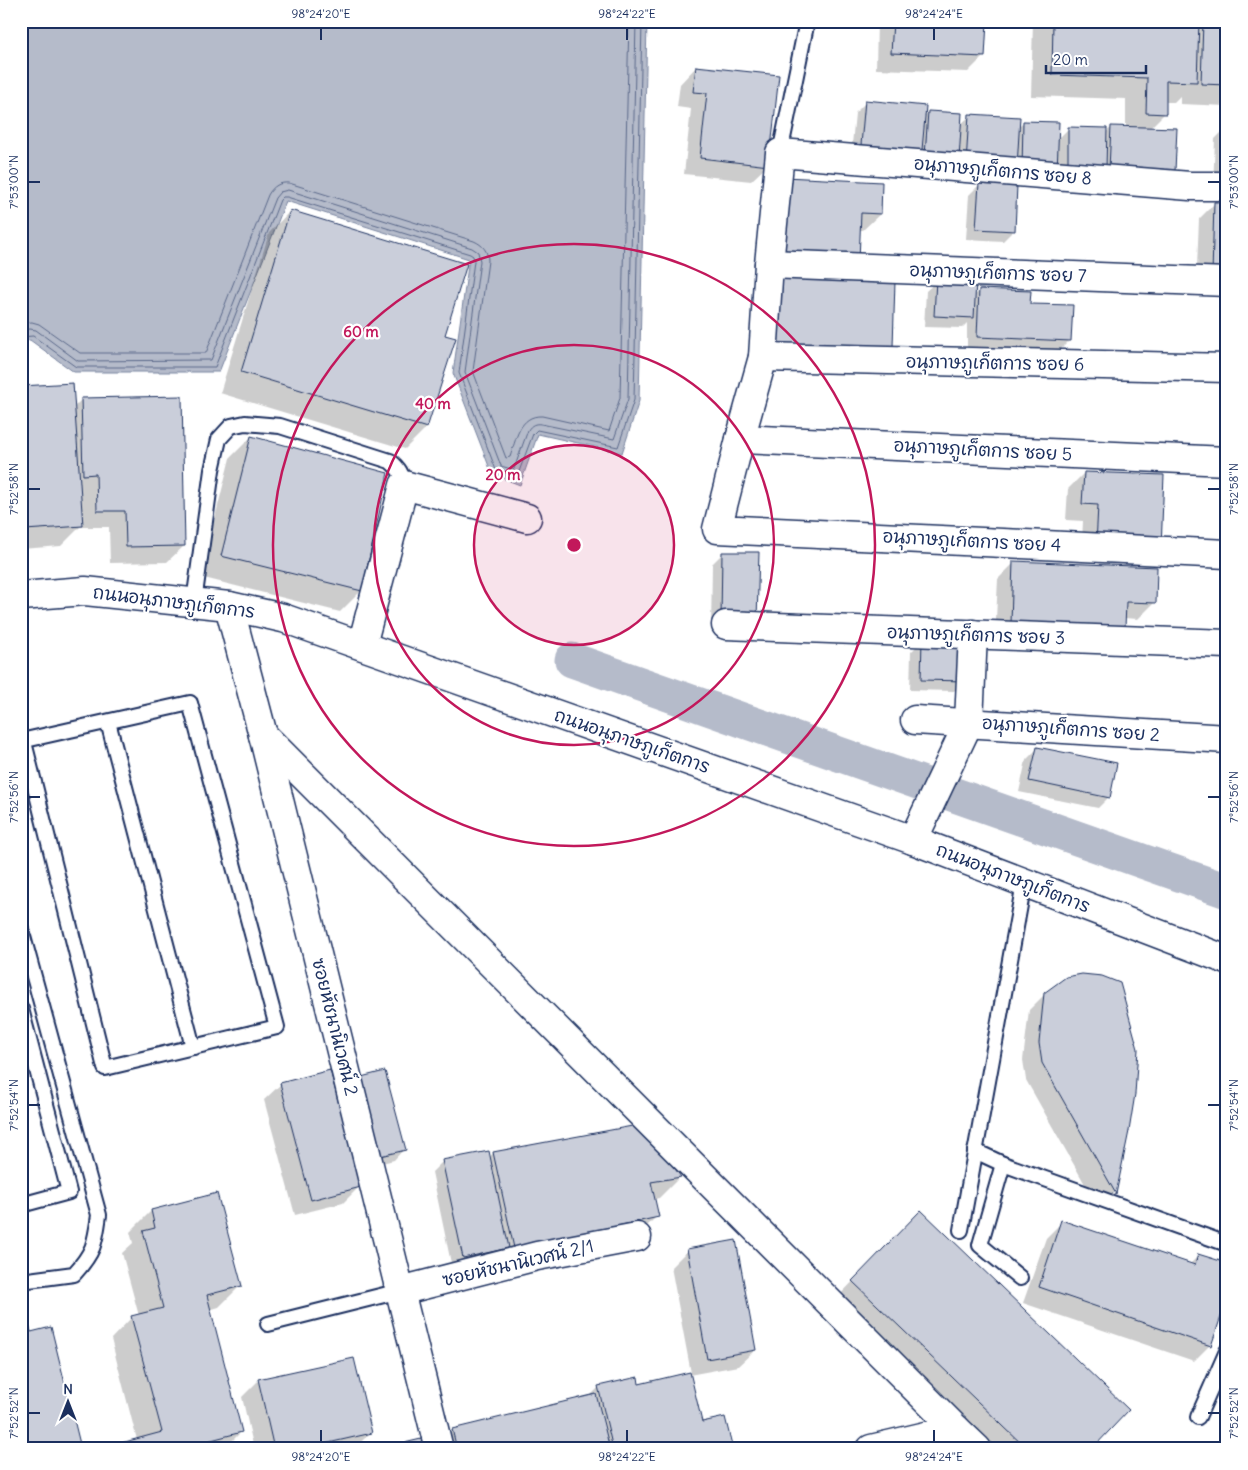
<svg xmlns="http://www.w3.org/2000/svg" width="1248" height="1470" viewBox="0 0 1248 1470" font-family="Delius,'Playpen Sans Thai',sans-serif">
  <rect width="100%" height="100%" fill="#fff"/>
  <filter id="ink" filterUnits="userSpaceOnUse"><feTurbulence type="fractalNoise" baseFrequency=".02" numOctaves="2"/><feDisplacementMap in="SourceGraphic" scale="10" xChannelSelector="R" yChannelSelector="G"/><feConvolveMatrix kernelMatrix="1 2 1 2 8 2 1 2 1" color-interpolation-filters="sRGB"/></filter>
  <g filter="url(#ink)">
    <!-- water -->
    <path fill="#b5bbca" stroke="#77839f" d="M21,21H647L639,401L622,453L538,434L520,485L492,474L453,373L469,259L286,201L219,372H74L30,340L21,342Z"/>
    <!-- shadow -->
    <g fill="#0003" fill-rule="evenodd">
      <path d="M753,21H786L785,23Z"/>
      <path d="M877,21H985L984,56L968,72L876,69Z"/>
      <path d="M1033,21H1227V106L1180,104V96L1174,102H1165V113L1149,129H1176L1099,173L851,155L855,113L866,102L924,117L928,112L960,125L970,116L1018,128L1024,122L1057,140L1069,128L1105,133L1111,128H1126V99L1031,96ZM855,143L913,148V151L855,145Z"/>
      <path d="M696,67L768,165L751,181L684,174L691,109L677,107L680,84Z"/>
      <path d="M1226,128L1227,188H1213L1215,139Z"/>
      <path d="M881,184L880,214L863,230H859L765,272Z"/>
      <path d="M980,184L1014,230L1003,241L966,239L969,195Z"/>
      <path d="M1215,203L1227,291H1196L1199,219Z"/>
      <path d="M290,211L443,336L426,428L405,449L220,393L269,233Z"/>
      <path d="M937,281L974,296L979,291L1029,305L1070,340L1059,351L967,348V323L962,328L924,327L926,291Z"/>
      <path d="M21,388L74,407L82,399L184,546L167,562L110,563L109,527H80L61,546L21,549Z"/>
      <path d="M251,437L361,591L340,612L200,577L230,458Z"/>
      <path d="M1084,473L1143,564L1081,561L1083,521L1066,520L1068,489Z"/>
      <path d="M723,553L745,630H711L712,564Z"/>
      <path d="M1014,563L1155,602L1138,619L1124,618L995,639L998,579Z"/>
      <path d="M922,641L965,680L954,691L910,690L911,652Z"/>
      <path d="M1227,674V752H1223Z"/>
      <path d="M1037,749L1109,797L1098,808L1019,792L1026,760Z"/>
      <path d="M1045,994L1128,1131L1114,1193L1099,1209L1026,1080L1023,1060L1029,1010Z"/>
      <path d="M281,1084L359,1187L343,1203L295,1215L264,1100Z"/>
      <path d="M350,1089L404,1149L394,1160L370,1166Z"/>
      <path d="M643,1125L680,1177L659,1198L654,1199L657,1216L636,1237L452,1268L432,1172L443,1161L489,1158L493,1153Z"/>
      <path d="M151,1211L240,1286L219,1307L209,1310L241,1432L224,1449H116L121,1444L137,1440L111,1339L132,1317L139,1316L122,1253L133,1243L130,1232Z"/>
      <path d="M1062,1222L1189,1265L1199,1255L1210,1345L1194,1361L1023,1303L1046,1238Z"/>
      <path d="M900,1233L1090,1449H985L832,1303Z"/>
      <path d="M688,1250L755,1350L738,1366L689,1375L701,1424L732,1449H437V1446L453,1430L589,1397L599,1387L639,1385L691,1373L671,1267Z"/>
      <path d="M30,1334L79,1444L74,1449H21Z"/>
      <path d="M258,1381L370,1433L354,1449H254L242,1397Z"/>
    </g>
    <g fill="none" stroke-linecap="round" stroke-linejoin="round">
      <!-- shore -->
      <g stroke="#596789" stroke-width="1">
        <path d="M21,323L32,322L39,324L80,353H206L268,195C273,186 280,182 289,183L474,241C483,245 488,251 488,261L473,371L506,458L510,457C516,440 519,415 542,416L609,431L620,398L629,21"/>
        <path d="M21,330L30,329L36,330L78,361L211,360L275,198L280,192L288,190L472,248L478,252L480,261L465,372L501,466L511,469H514L528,430C531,425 535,423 541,424L614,439L628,399L636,21"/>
        <path d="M21,337L33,336L76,367H215L280,200L283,197H287L470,254L473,256L474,261L459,373L496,470L515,478L517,477L533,434L537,430L618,447L634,400L642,21"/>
      </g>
      <!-- canal -->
      <path stroke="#b5bbca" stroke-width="35" d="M572,660L1227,891"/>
    </g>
    <!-- building -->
    <g fill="#caceda" stroke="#1b2f5e">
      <path d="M893,21H987L985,57L891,53Z"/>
      <path d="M1053,21H1199L1197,82L1166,81V114L1146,113L1147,78L1052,75Z"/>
      <path d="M1203,21H1227V85L1201,84Z"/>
      <path d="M696,66L779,75L769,166L700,158L707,93L693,92Z"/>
      <path d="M865,100L926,106L922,150L861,145Z"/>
      <path d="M928,111L962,113L959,159L925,156Z"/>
      <path d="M969,114L1020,117L1017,167L966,164Z"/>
      <path d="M1023,121L1059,122L1057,170L1022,169Z"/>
      <path d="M1111,126L1177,128L1175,171L1109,169Z"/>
      <path d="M1225,126H1227V178L1223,177Z"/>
      <path d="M1068,127L1107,128L1106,169L1068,167Z"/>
      <path d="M785,177L882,182L881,214L861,213L859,260L780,256Z"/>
      <path d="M979,183L1017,185L1015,231L976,229Z"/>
      <path d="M1214,202H1227V276L1212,275Z"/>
      <path d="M290,210L467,264L445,335L456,338L427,428L241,372Z"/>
      <path d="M778,278L895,281L893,347L777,345Z"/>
      <path d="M936,279L976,281L974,318L934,316Z"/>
      <path d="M979,289L1031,291L1030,304L1073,305L1071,341L977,337Z"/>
      <path d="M73,383L83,526L25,530L26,534H21V386Z"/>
      <path d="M182,396L185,546L126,547L125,511H97L96,474L83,475L81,398Z"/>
      <path d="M251,436L388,473L362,591L221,556Z"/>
      <path d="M1084,472L1164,475L1161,548L1096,545L1098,505L1082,504Z"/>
      <path d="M722,552H759L757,620L721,619Z"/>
      <path d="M1013,561L1157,567L1156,603L1126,602L1125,628L1011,623Z"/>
      <path d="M922,639L967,640L966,681L921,680Z"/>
      <path d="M1037,747L1117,763L1110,798L1029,781Z"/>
      <path d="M1082,974L1102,976L1120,983L1138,1049L1135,1094L1129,1131L1116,1194L1042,1063L1039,1043L1044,993L1066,977Z"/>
      <path d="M330,1070L361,1187L311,1200L280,1083Z"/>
      <path d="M385,1071L406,1150L380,1156L361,1077Z"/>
      <path d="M643,1124L681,1177L651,1182L659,1217L514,1248L493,1152Z"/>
      <path d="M489,1151L509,1248L463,1258L442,1160Z"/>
      <path d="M217,1193L242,1286L207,1295L242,1432L184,1447V1449H122L121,1443L162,1432L131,1316L163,1308L143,1231L155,1228L151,1210Z"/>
      <path d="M921,1210L1129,1410L1092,1449H1027L852,1281Z"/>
      <path d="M1061,1220L1195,1265L1198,1254L1227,1263V1299L1211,1346L1039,1287Z"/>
      <path d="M736,1240L756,1350L707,1359L687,1249Z"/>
      <path d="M26,1311L31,1332L51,1327L80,1444L62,1449H21V1312Z"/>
      <path d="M354,1358L372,1433L302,1449H274L258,1379Z"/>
      <path d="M690,1372L702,1422L725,1417L733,1449H613L598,1386L638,1377L639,1384Z"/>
      <path d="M596,1394L610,1449H457L452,1429Z"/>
      <path d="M421,1439L424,1449H379Z"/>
    </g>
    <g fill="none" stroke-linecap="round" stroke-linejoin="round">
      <defs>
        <g id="lane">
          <path d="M780,153L807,21"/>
          <path d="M194,602L212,470L219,439L231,426L245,423L280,426L390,461C399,468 402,474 404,485"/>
          <path d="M108,722L193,1047"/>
          <path d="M21,741L190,703L277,1027L105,1068L24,742"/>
          <path d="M21,929L99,1215C95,1244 94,1252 74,1274L21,1281"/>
          <path d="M21,1009L69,1192L21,1205"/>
          <path d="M975,1151L1003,1164L1227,1244"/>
          <path d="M1003,1164L980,1245L1020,1278"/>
          <path d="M961,1230L1024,883"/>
          <path d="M268,1324L400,1291"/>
          <path d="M1198,1417L1227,1351"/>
        </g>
        <g id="street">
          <path d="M1227,186H1190L780,153L769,264L763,357L740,439L717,529L1227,554"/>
          <path d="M769,264L1227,282"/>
          <path d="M763,357L1227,368"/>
          <path d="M740,439L1227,461"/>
          <path d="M229,606L263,735L439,1449"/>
          <path d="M726,625L1227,644"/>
          <path d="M362,645L404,485L527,518"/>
          <path d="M915,720L1227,739"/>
          <path d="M263,735L956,1429L977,1449"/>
          <path d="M913,840L969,722L973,634"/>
          <path d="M400,1291L537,1256L637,1237"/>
          <path d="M871,1449L956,1429"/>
        </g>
        <path id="secondary" d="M21,596L85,591L229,606L283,618L913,840L1227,960"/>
      </defs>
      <!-- lane casing -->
      <use href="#lane" stroke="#1b2f5e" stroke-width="18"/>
      <!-- street casing -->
      <use href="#street" stroke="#1b2f5e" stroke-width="31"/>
      <!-- secondary casing -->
      <use href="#secondary" stroke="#1b2f5e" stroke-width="31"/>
      <!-- lane -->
      <use href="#lane" stroke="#fff" stroke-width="14"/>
      <!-- street -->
      <use href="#street" stroke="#fff" stroke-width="28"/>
      <!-- secondary -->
      <use href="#secondary" stroke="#fff" stroke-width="28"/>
    </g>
  </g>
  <!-- ticks -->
  <path fill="none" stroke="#1b2f5e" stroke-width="2" d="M321,28V40M627,28V40M934,28V40M28,182H40M1208,182H1220M28,489H40M1208,489H1220M28,797H40M1208,797H1220M28,1105H40M1208,1105H1220M28,1413H40M1208,1413H1220M321,1430V1442M627,1430V1442M934,1430V1442"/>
  <!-- distance rings -->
  <circle cx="574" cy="545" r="100" fill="#c2185b" fill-opacity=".12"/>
  <g fill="none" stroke="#c2185b" stroke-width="2.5">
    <circle cx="574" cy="545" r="100"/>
    <circle cx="574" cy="545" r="200"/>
    <circle cx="574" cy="545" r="301"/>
  </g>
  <g text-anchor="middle" stroke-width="4.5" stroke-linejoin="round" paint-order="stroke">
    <!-- street labels -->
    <g font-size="18" fill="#1b2f5e" stroke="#fff">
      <text transform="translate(1003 171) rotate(5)" y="6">อนุภาษภูเก็ตการ ซอย 8</text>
      <text transform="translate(998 273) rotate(2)" y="6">อนุภาษภูเก็ตการ ซอย 7</text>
      <text transform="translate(995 363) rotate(1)" y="6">อนุภาษภูเก็ตการ ซอย 6</text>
      <text transform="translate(983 450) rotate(3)" y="6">อนุภาษภูเก็ตการ ซอย 5</text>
      <text transform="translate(972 541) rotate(3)" y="6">อนุภาษภูเก็ตการ ซอย 4</text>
      <text transform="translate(174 602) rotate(7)" y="6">ถนนอนุภาษภูเก็ตการ</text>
      <text transform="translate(976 635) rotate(2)" y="6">อนุภาษภูเก็ตการ ซอย 3</text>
      <text transform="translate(1071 729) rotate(4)" y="6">อนุภาษภูเก็ตการ ซอย 2</text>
      <text transform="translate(632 741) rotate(19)" y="6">ถนนอนุภาษภูเก็ตการ</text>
      <text transform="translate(1013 878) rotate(21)" y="6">ถนนอนุภาษภูเก็ตการ</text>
      <text transform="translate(335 1027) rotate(76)" y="6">ซอยหัชนานิเวศน์ 2</text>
      <text transform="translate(518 1263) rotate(-13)" y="6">ซอยหัชนานิเวศน์ 2/1</text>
    </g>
  </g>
  <circle cx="574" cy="545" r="8" fill="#c2185b" stroke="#fff" stroke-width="2.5"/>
  <g font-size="15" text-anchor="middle" font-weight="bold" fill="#c2185b" stroke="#fff" stroke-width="4.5" stroke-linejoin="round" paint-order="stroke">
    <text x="361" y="337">60 m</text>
    <text x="433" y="409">40 m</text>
    <text x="503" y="480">20 m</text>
  </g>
  <!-- margin -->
  <rect width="1248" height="1470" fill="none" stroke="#fff" stroke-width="55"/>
  <!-- north arrow -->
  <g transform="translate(68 1402)" stroke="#ffffff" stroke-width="4" paint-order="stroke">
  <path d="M0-4L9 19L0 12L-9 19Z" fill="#1b2f5e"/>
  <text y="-8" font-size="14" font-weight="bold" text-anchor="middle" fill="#1b2f5e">N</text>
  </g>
  <!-- scale -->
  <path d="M1046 65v8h100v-8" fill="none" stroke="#1b2f5e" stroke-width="2.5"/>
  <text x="1053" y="65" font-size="15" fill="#1b2f5e" stroke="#ffffff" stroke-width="4" paint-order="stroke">20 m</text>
  <rect x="28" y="28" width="1192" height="1414" fill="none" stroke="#1b2f5e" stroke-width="2"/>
  <g font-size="12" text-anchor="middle" fill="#1b2f5e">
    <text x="321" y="18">98°24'20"E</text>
    <text x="627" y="18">98°24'22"E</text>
    <text x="934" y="18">98°24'24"E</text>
    <text transform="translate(14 182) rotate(-90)" y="4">7°53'00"N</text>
    <text transform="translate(1234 182) rotate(-90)" y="4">7°53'00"N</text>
    <text transform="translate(14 489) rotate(-90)" y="4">7°52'58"N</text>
    <text transform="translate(1234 489) rotate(-90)" y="4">7°52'58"N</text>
    <text transform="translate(14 797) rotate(-90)" y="4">7°52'56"N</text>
    <text transform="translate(1234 797) rotate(-90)" y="4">7°52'56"N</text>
    <text transform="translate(14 1105) rotate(-90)" y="4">7°52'54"N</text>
    <text transform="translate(1234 1105) rotate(-90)" y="4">7°52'54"N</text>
    <text transform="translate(14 1413) rotate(-90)" y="4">7°52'52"N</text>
    <text transform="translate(1234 1413) rotate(-90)" y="4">7°52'52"N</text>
    <text x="321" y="1461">98°24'20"E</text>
    <text x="627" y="1461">98°24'22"E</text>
    <text x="934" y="1461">98°24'24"E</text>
  </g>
</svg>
